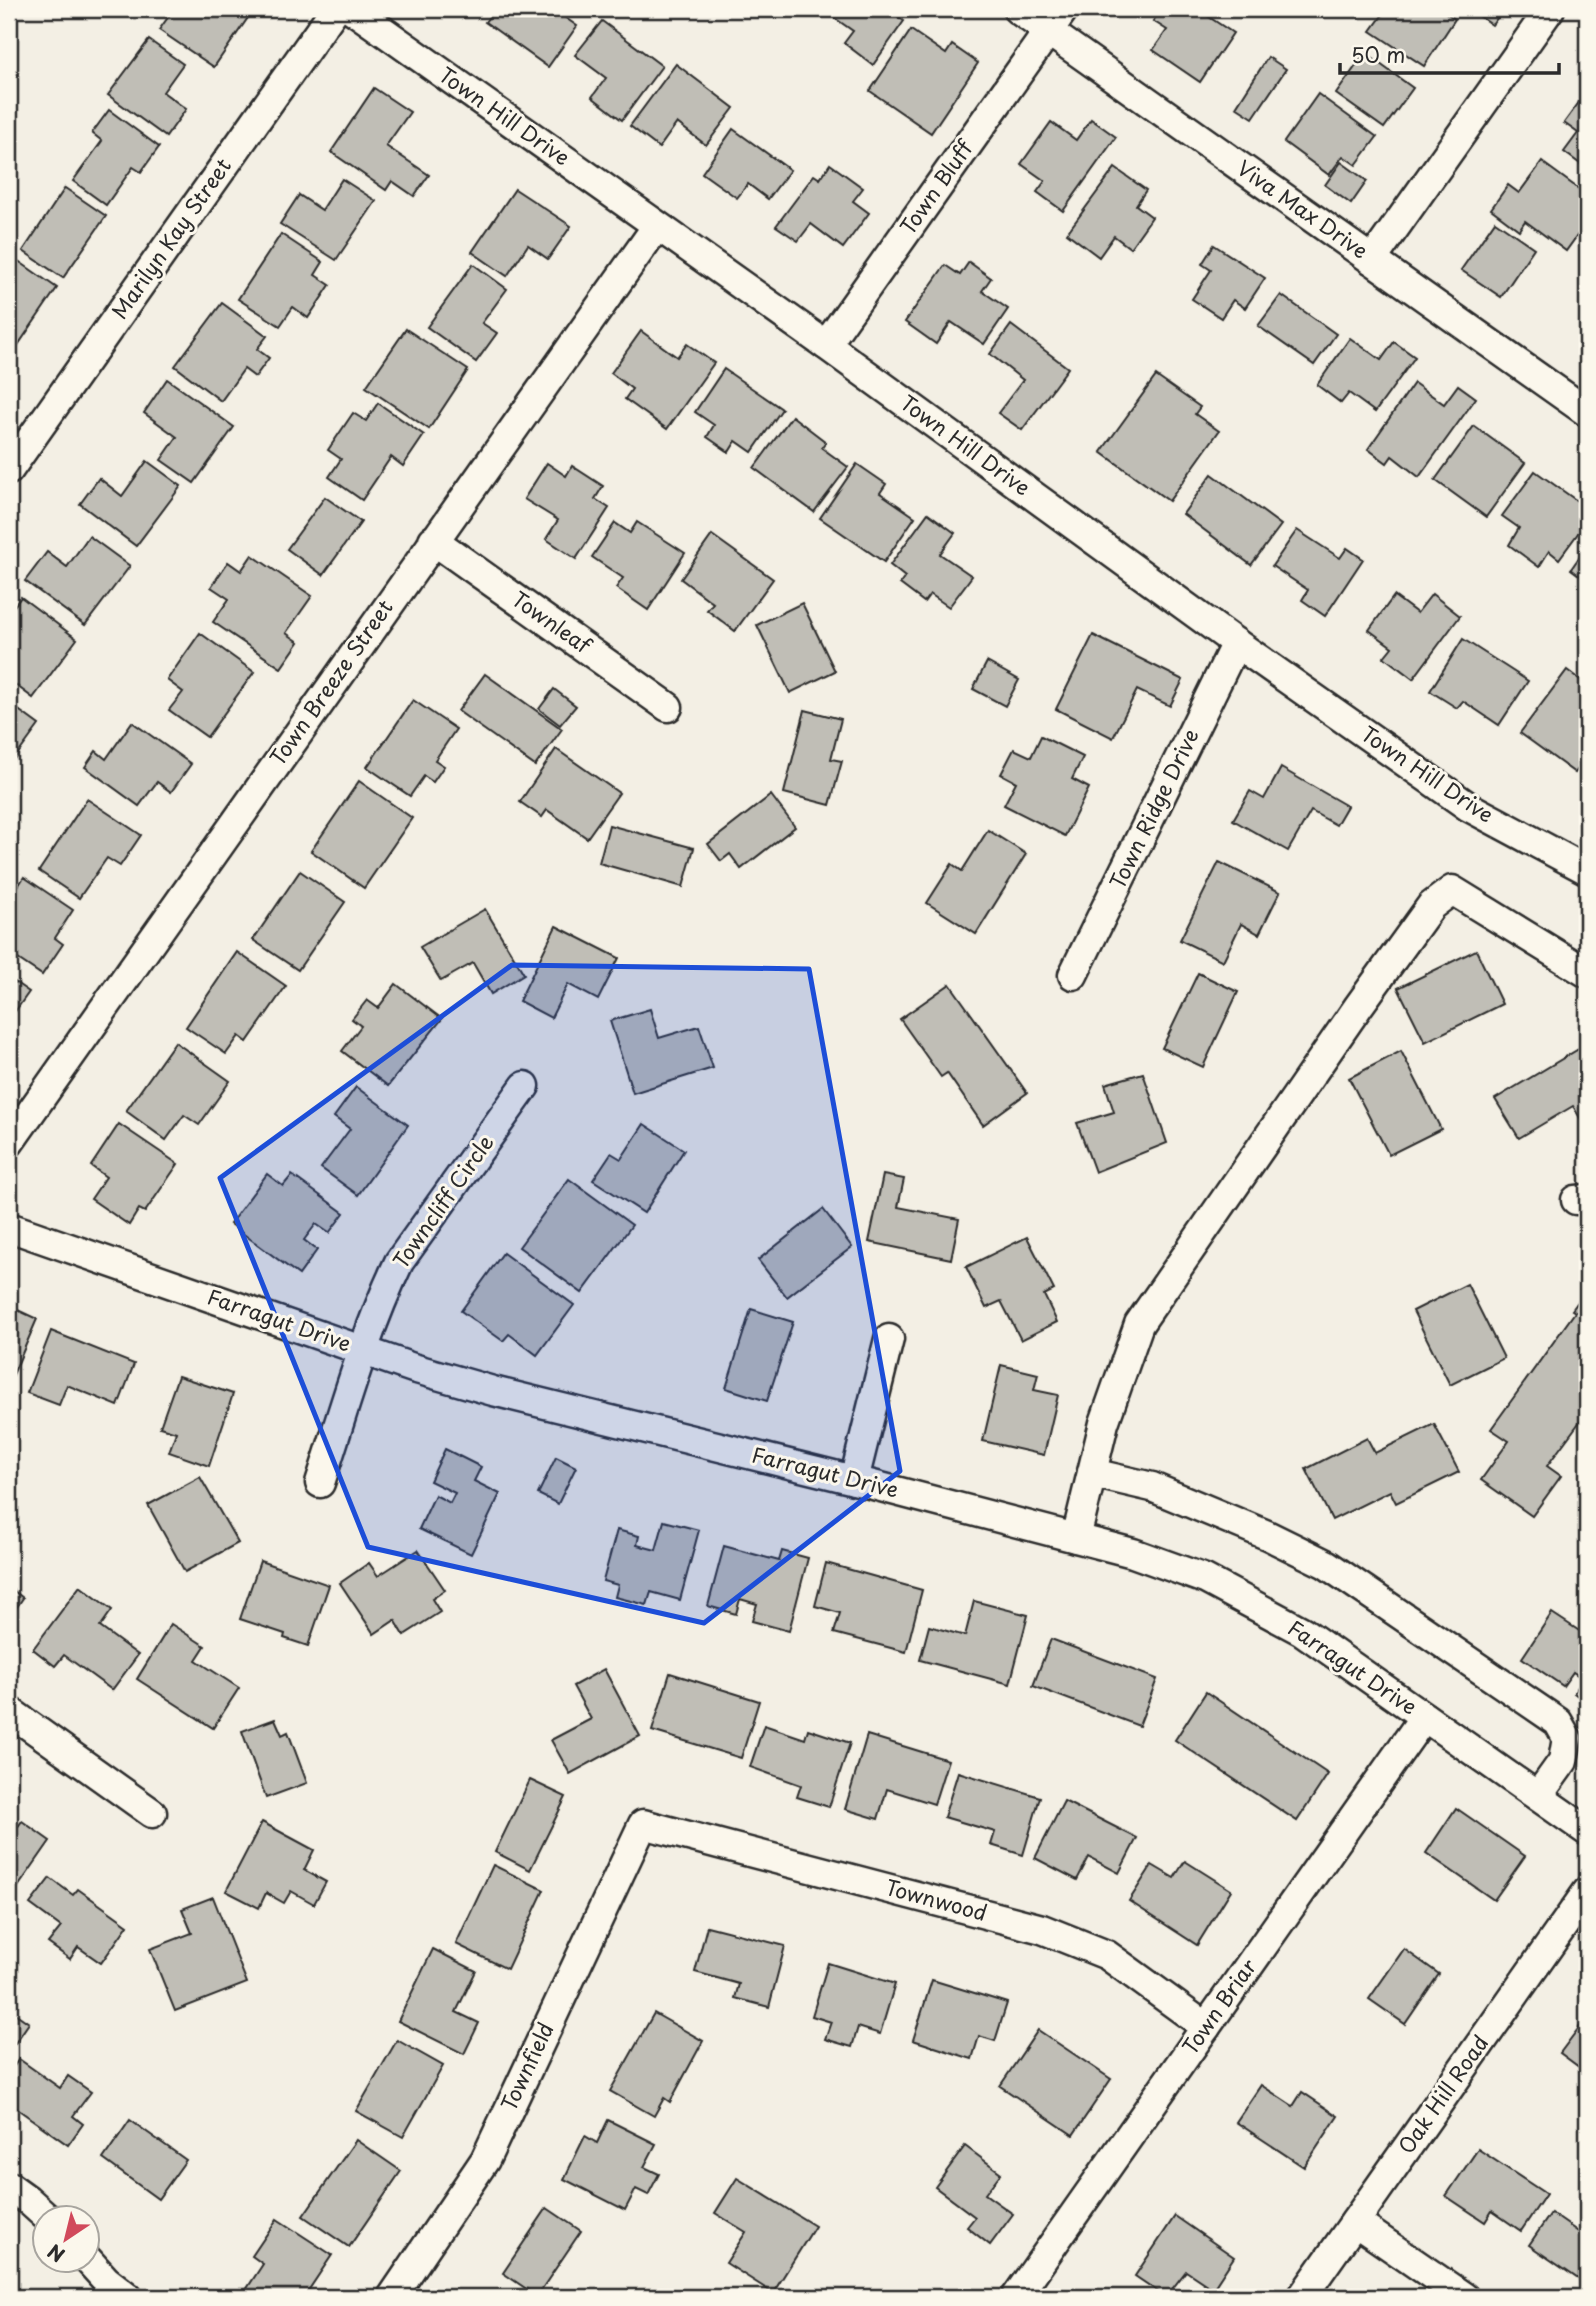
<svg xmlns="http://www.w3.org/2000/svg" width="1596" height="2306" viewBox="0 0 1596 2306" font-family="'Playpen Sans',sans-serif">
  <rect width="100%" height="100%" fill="#f3efe4"/>
  <filter id="ink" filterUnits="userSpaceOnUse"><feTurbulence type="fractalNoise" baseFrequency=".0143" numOctaves="2"/><feDisplacementMap in="SourceGraphic" scale="14" xChannelSelector="R" yChannelSelector="G"/><feConvolveMatrix kernelMatrix="1 2 1 2 8 2 1 2 1" color-interpolation-filters="sRGB"/></filter>
  <g filter="url(#ink)">
    <!-- building -->
    <g fill="#c0beb6" stroke="#2b2b2b" stroke-width="2">
      <path d="M174,9H254L214,67L159,30Z"/>
      <path d="M495,9H553L577,26L548,67L485,22Z"/>
      <path d="M828,9H887L904,21L873,65L844,43L853,31L826,12Z"/>
      <path d="M1162,9H1197L1233,33L1200,82L1153,50L1167,30L1153,21Z"/>
      <path d="M1387,9L1396,12L1399,9H1440L1455,19L1424,66L1371,31Z"/>
      <path d="M1469,9H1504L1492,25Z"/>
      <path d="M602,21L662,66L622,120L592,97L606,78L575,55Z"/>
      <path d="M911,30L946,54L952,45L978,63L931,133L870,91Z"/>
      <path d="M149,40L183,64L163,92L186,109L166,137L108,95Z"/>
      <path d="M1365,53L1413,88L1384,128L1336,94Z"/>
      <path d="M1268,57L1286,69L1253,118L1236,107Z"/>
      <path d="M676,64L734,108L706,145L677,123L659,148L630,126Z"/>
      <path d="M374,88L410,112L386,146L429,175L414,196L392,181L386,190L331,152Z"/>
      <path d="M1318,94L1377,137L1356,165L1343,156L1329,175L1284,142Z"/>
      <path d="M1585,94L1587,96V169L1564,152L1578,133L1564,123Z"/>
      <path d="M109,110L159,147L141,172L133,167L106,205L73,181L102,141L92,133Z"/>
      <path d="M1091,119L1116,137L1063,211L1037,192L1045,181L1021,164L1051,122L1076,140Z"/>
      <path d="M733,129L790,170L768,199L748,184L737,198L702,173Z"/>
      <path d="M1341,162L1367,181L1351,204L1325,185Z"/>
      <path d="M1542,162L1587,195V222L1566,251L1525,221L1519,230L1491,209L1508,185L1519,193Z"/>
      <path d="M830,164L863,188L853,201L869,213L843,248L811,224L798,241L776,226L814,175L820,179Z"/>
      <path d="M1115,168L1146,190L1136,205L1152,217L1130,248L1114,236L1099,257L1067,233Z"/>
      <path d="M342,179L376,201L336,260L280,224L299,195L322,210Z"/>
      <path d="M65,188L106,216L63,278L23,251Z"/>
      <path d="M515,189L571,226L548,259L528,245L507,276L472,252Z"/>
      <path d="M1495,221L1534,248L1501,297L1461,270Z"/>
      <path d="M281,234L323,262L315,275L330,285L308,318L293,307L280,326L238,299Z"/>
      <path d="M1214,245L1265,278L1245,308L1233,300L1221,318L1192,299L1211,270L1202,264Z"/>
      <path d="M14,258L57,288L16,348L9,343V266Z"/>
      <path d="M969,262L991,278L982,291L1008,309L984,344L951,322L936,344L905,322L945,265L960,275Z"/>
      <path d="M473,264L507,289L482,323L497,333L476,362L427,327Z"/>
      <path d="M1281,295L1336,334L1314,365L1258,326Z"/>
      <path d="M222,303L267,336L257,349L269,358L255,377L244,369L221,401L175,366Z"/>
      <path d="M1011,325L1068,368L1022,430L998,413L1023,380L990,354Z"/>
      <path d="M406,329L468,370L429,429L366,387Z"/>
      <path d="M641,331L677,357L687,344L714,363L667,429L625,399L632,389L611,373Z"/>
      <path d="M1350,338L1381,360L1394,342L1415,357L1375,412L1349,393L1341,403L1317,385Z"/>
      <path d="M724,369L782,409L752,452L736,441L729,452L707,437L714,425L695,412Z"/>
      <path d="M1156,376L1200,407L1195,414L1219,431L1169,501L1101,452Z"/>
      <path d="M167,379L234,427L194,483L161,460L177,437L144,413Z"/>
      <path d="M1414,383L1444,404L1458,385L1476,398L1419,477L1392,456L1387,463L1368,449Z"/>
      <path d="M378,403L424,435L403,466L391,457L362,500L329,477L341,459L328,450L353,413L366,421Z"/>
      <path d="M792,416L826,442L822,448L848,467L814,512L754,468Z"/>
      <path d="M1474,426L1525,463L1486,517L1435,480Z"/>
      <path d="M147,461L181,486L136,546L80,504L99,478L122,496Z"/>
      <path d="M547,463L566,476L572,466L603,486L595,499L609,508L576,559L546,539L558,520L524,499Z"/>
      <path d="M857,464L886,484L880,493L915,517L884,562L820,518Z"/>
      <path d="M1535,471L1587,508V521L1559,559L1549,551L1539,567L1509,545L1519,528L1502,516Z"/>
      <path d="M1212,474L1281,525L1251,565L1183,514Z"/>
      <path d="M325,497L361,522L323,575L287,549Z"/>
      <path d="M928,513L955,533L940,554L972,576L949,607L930,594L924,602L900,584L905,577L890,565Z"/>
      <path d="M637,522L685,553L648,610L616,588L623,578L592,557L615,523L630,533Z"/>
      <path d="M1297,530L1340,558L1347,548L1363,559L1325,616L1302,600L1308,590L1272,566Z"/>
      <path d="M712,535L773,579L735,631L707,610L713,603L681,579Z"/>
      <path d="M89,536L130,566L85,625L25,581L47,552L67,567Z"/>
      <path d="M1587,546V581L1571,569Z"/>
      <path d="M252,555L312,596L286,633L299,642L281,668L213,622L229,599L211,587L228,562L241,571Z"/>
      <path d="M1432,594L1460,616L1413,679L1384,657L1392,647L1369,630L1394,596L1417,613Z"/>
      <path d="M21,597L77,639L33,698L9,680V657L14,650L9,646V613Z"/>
      <path d="M802,603L835,671L790,693L757,625Z"/>
      <path d="M200,633L254,672L207,737L169,710L183,692L167,680Z"/>
      <path d="M1093,635L1183,680L1170,706L1137,690L1113,738L1056,709Z"/>
      <path d="M1463,639L1528,681L1499,725L1463,701L1457,708L1430,691Z"/>
      <path d="M987,662L1019,680L1005,706L973,689Z"/>
      <path d="M1567,670L1587,685V757L1575,773L1520,733Z"/>
      <path d="M485,674L562,729L535,766L458,711Z"/>
      <path d="M554,689L576,706L560,725L539,709Z"/>
      <path d="M413,700L456,729L435,760L444,766L433,782L424,776L410,796L367,767Z"/>
      <path d="M9,703L39,725L9,766Z"/>
      <path d="M805,710L841,719L831,759L842,761L830,805L784,793Z"/>
      <path d="M132,722L191,764L171,792L157,782L139,806L85,767L96,751L106,759Z"/>
      <path d="M1041,736L1083,757L1072,779L1089,788L1065,836L1004,805L1016,782L1001,774L1014,749L1031,757Z"/>
      <path d="M556,749L619,793L587,838L547,810L542,817L520,802Z"/>
      <path d="M1281,768L1347,806L1336,825L1311,811L1288,851L1233,820L1250,791L1264,799Z"/>
      <path d="M359,781L412,818L364,888L311,851Z"/>
      <path d="M771,795L795,827L741,869L730,854L721,861L708,844Z"/>
      <path d="M87,799L141,835L120,866L107,858L79,898L39,871Z"/>
      <path d="M609,825L694,848L683,887L599,863Z"/>
      <path d="M988,830L1026,854L976,934L927,903L952,864L962,871Z"/>
      <path d="M1219,862L1280,892L1259,934L1241,924L1223,961L1180,940Z"/>
      <path d="M300,871L345,902L298,970L253,940Z"/>
      <path d="M24,877L73,910L55,938L63,944L42,975L9,953V900Z"/>
      <path d="M485,909L524,974L491,994L473,963L441,981L420,947Z"/>
      <path d="M556,926L619,958L598,1000L568,984L551,1018L519,1001Z"/>
      <path d="M1476,950L1502,1004L1425,1042L1398,988Z"/>
      <path d="M237,952L286,986L247,1042L239,1036L226,1054L186,1027Z"/>
      <path d="M1198,973L1238,992L1203,1067L1162,1048Z"/>
      <path d="M9,978L29,992L9,1020Z"/>
      <path d="M396,984L442,1019L388,1086L342,1051L361,1026L352,1019L367,1000L378,1008Z"/>
      <path d="M950,984L1027,1093L983,1125L947,1073L941,1077L900,1019Z"/>
      <path d="M650,1009L659,1038L699,1026L713,1068L633,1093L610,1021Z"/>
      <path d="M175,1042L230,1081L199,1125L184,1115L166,1140L126,1111Z"/>
      <path d="M1587,1044V1121L1583,1123L1573,1106L1519,1138L1495,1099Z"/>
      <path d="M1401,1051L1441,1129L1389,1155L1349,1078Z"/>
      <path d="M1143,1073L1167,1143L1095,1172L1077,1123L1114,1112L1105,1084Z"/>
      <path d="M356,1087L408,1125L358,1195L321,1168L350,1129L334,1117Z"/>
      <path d="M119,1124L178,1164L145,1212L139,1209L129,1225L91,1199L106,1177L91,1166Z"/>
      <path d="M644,1124L684,1150L644,1213L593,1180L611,1153L621,1159Z"/>
      <path d="M267,1174L283,1186L292,1175L344,1213L329,1233L316,1224L304,1240L317,1250L299,1275L230,1224Z"/>
      <path d="M883,1175L904,1179L898,1207L959,1219L951,1259L869,1242Z"/>
      <path d="M569,1179L632,1225L582,1293L519,1247Z"/>
      <path d="M823,1209L852,1247L787,1297L758,1260Z"/>
      <path d="M1027,1237L1054,1290L1044,1295L1057,1322L1021,1340L1001,1301L986,1308L966,1267Z"/>
      <path d="M503,1253L574,1305L537,1355L509,1334L503,1341L461,1311Z"/>
      <path d="M1467,1284L1504,1358L1450,1385L1413,1311Z"/>
      <path d="M1587,1289V1412L1547,1466L1561,1476L1532,1516L1481,1480L1509,1441L1491,1429L1575,1312L1572,1310Z"/>
      <path d="M9,1306L37,1319L9,1384Z"/>
      <path d="M751,1309L793,1322L767,1401L726,1388Z"/>
      <path d="M51,1331L134,1364L118,1406L67,1385L59,1405L27,1393Z"/>
      <path d="M1001,1365L1038,1374L1034,1390L1058,1395L1044,1455L983,1441Z"/>
      <path d="M178,1376L233,1394L209,1466L169,1452L176,1432L160,1427Z"/>
      <path d="M1434,1424L1459,1472L1396,1503L1390,1491L1332,1520L1306,1469L1367,1438L1375,1453Z"/>
      <path d="M445,1449L481,1467L474,1481L500,1494L471,1554L419,1529L435,1495L450,1503L455,1493L430,1481Z"/>
      <path d="M556,1457L576,1467L558,1504L538,1494Z"/>
      <path d="M200,1477L238,1543L185,1572L148,1505Z"/>
      <path d="M664,1521L699,1530L680,1600L651,1592L647,1605L615,1597L618,1585L603,1581L617,1530L639,1536L637,1545L656,1550Z"/>
      <path d="M724,1546L779,1561L782,1551L808,1558L789,1631L752,1621L757,1604L740,1599L736,1614L708,1606Z"/>
      <path d="M418,1550L445,1590L432,1599L440,1612L404,1635L395,1620L374,1634L340,1583L369,1563L378,1576Z"/>
      <path d="M260,1561L329,1585L308,1646L284,1638L285,1634L240,1619Z"/>
      <path d="M826,1563L922,1590L906,1652L834,1633L840,1613L815,1606Z"/>
      <path d="M80,1586L112,1610L100,1627L138,1655L112,1690L64,1655L55,1666L33,1649Z"/>
      <path d="M9,1587L23,1598L12,1614L9,1612Z"/>
      <path d="M974,1601L1028,1615L1010,1684L920,1660L929,1626L965,1636Z"/>
      <path d="M1552,1613L1587,1636V1703L1574,1693L1583,1679L1573,1672L1563,1686L1522,1658Z"/>
      <path d="M171,1624L205,1646L196,1660L239,1688L213,1728L137,1679Z"/>
      <path d="M1051,1639L1157,1679L1139,1726L1033,1686Z"/>
      <path d="M604,1669L640,1736L570,1774L551,1740L591,1719L573,1686Z"/>
      <path d="M670,1673L759,1701L741,1758L652,1731Z"/>
      <path d="M1206,1692L1328,1774L1297,1821L1175,1740Z"/>
      <path d="M275,1719L282,1735L288,1732L307,1783L266,1798L242,1731Z"/>
      <path d="M764,1725L805,1739L808,1729L850,1743L829,1807L797,1797L801,1785L750,1767Z"/>
      <path d="M867,1735L948,1760L934,1804L887,1789L878,1819L845,1809Z"/>
      <path d="M958,1772L1040,1797L1023,1855L991,1845L995,1832L944,1817Z"/>
      <path d="M530,1780L566,1797L530,1870L495,1852Z"/>
      <path d="M1064,1801L1137,1838L1119,1873L1089,1857L1077,1880L1035,1858Z"/>
      <path d="M1456,1808L1525,1856L1494,1900L1426,1853Z"/>
      <path d="M22,1821L50,1841L11,1897L9,1895V1839Z"/>
      <path d="M262,1822L314,1850L304,1870L326,1882L314,1904L291,1891L284,1903L266,1893L259,1908L226,1891Z"/>
      <path d="M1185,1861L1231,1890L1197,1945L1129,1901L1152,1865L1174,1878Z"/>
      <path d="M493,1865L544,1890L507,1969L456,1944Z"/>
      <path d="M50,1878L73,1895L78,1889L128,1925L101,1963L78,1947L70,1959L48,1943L61,1927L30,1904Z"/>
      <path d="M213,1897L247,1983L175,2011L150,1949L192,1933L182,1909Z"/>
      <path d="M707,1926L785,1946L769,2007L735,1998L739,1984L695,1972Z"/>
      <path d="M433,1949L476,1971L456,2012L479,2023L464,2054L398,2021Z"/>
      <path d="M1404,1949L1439,1974L1405,2024L1369,1999Z"/>
      <path d="M828,1963L895,1984L880,2034L858,2027L852,2047L825,2039L831,2022L812,2016Z"/>
      <path d="M932,1980L1007,2003L995,2041L979,2036L972,2059L913,2040Z"/>
      <path d="M9,2009L29,2023L9,2052Z"/>
      <path d="M654,2013L703,2041L670,2102L664,2098L654,2116L610,2091Z"/>
      <path d="M1587,2017V2073L1560,2053Z"/>
      <path d="M1038,2030L1111,2079L1073,2135L1000,2086Z"/>
      <path d="M397,2040L443,2066L403,2137L356,2111Z"/>
      <path d="M19,2059L60,2088L68,2076L91,2092L73,2116L83,2124L68,2145L9,2103V2073Z"/>
      <path d="M1261,2085L1293,2106L1302,2092L1338,2116L1304,2167L1236,2122Z"/>
      <path d="M130,2120L186,2160L158,2199L103,2159Z"/>
      <path d="M608,2120L656,2144L644,2167L659,2174L648,2195L636,2189L625,2210L564,2179L585,2136L597,2143Z"/>
      <path d="M356,2140L401,2171L349,2247L303,2216Z"/>
      <path d="M965,2146L1001,2173L985,2194L1013,2214L990,2245L967,2227L975,2217L935,2187Z"/>
      <path d="M1478,2149L1546,2194L1521,2231L1492,2211L1485,2222L1446,2196Z"/>
      <path d="M737,2178L815,2226L773,2293L726,2263L746,2232L715,2213Z"/>
      <path d="M547,2208L581,2231L537,2296L503,2273Z"/>
      <path d="M1551,2213L1587,2238V2285L1529,2245Z"/>
      <path d="M1175,2216L1234,2257L1213,2289L1186,2271L1166,2297L1135,2276Z"/>
      <path d="M277,2219L332,2255L308,2291L318,2297H257L246,2290L263,2264L252,2256Z"/>
    </g>
    <g fill="none" stroke-linecap="round" stroke-linejoin="round">
      <defs>
        <g id="minor">
          <path d="M352,9L826,345L1236,643L1469,807L1587,870"/>
          <path d="M1017,9L1587,412"/>
          <path d="M1372,260L1550,9"/>
          <path d="M826,345L1064,9"/>
          <path d="M9,470L335,9"/>
          <path d="M433,540L668,707"/>
          <path d="M1073,975L1236,643"/>
          <path d="M9,1143L657,226"/>
          <path d="M1576,1200L1587,1199"/>
          <path d="M9,1227L413,1368L493,1391L854,1480L1133,1553L1205,1579L1302,1631L1587,1831"/>
          <path d="M1092,1473L1152,1487L1267,1535L1326,1564L1558,1722L1567,1738L1563,1761L1538,1796"/>
          <path d="M854,1480L889,1339"/>
          <path d="M320,1483C344,1409 365,1333 399,1262L525,1086"/>
          <path d="M1076,1538L1104,1423L1139,1324L1358,1007L1431,906L1452,890L1587,973"/>
          <path d="M9,1711L152,1813"/>
          <path d="M9,2186L27,2199L48,2218"/>
          <path d="M1355,2222L1464,2297"/>
          <path d="M88,2260L106,2280L128,2297"/>
          <path d="M392,2297L485,2160L643,1824L1042,1929L1107,1955L1206,2027"/>
          <path d="M1016,2297L1424,1717"/>
          <path d="M1302,2297L1587,1892"/>
        </g>
      </defs>
      <!-- minor casing -->
      <use href="#minor" stroke="#2b2b2b" stroke-width="33"/>
      <!-- minor -->
      <use href="#minor" stroke="#fbf7ec" stroke-width="28"/>
    </g>
  </g>
  <!-- marked area -->
  <path fill="#1d4ed8" fill-opacity="0.2" stroke="#1d4ed8" stroke-width="5" stroke-linejoin="round" d="M512,965L809,969L900,1471L704,1623L368,1547L220,1178Z"/>
  <g text-anchor="middle" stroke-width="6" stroke-linejoin="round" paint-order="stroke">
    <!-- street labels -->
    <g font-size="21" fill="#2b2b2b" stroke="#fbf7ec">
      <text transform="translate(504 117) rotate(35)" y="7">Town Hill Drive</text>
      <text transform="translate(937 188) rotate(-55)" y="7">Town Bluff</text>
      <text transform="translate(1302 210) rotate(35)" y="7">Viva Max Drive</text>
      <text transform="translate(172 239) rotate(-55)" y="7">Marilyn Kay Street</text>
      <text transform="translate(965 446) rotate(36)" y="7">Town Hill Drive</text>
      <text transform="translate(551 623) rotate(35)" y="7">Townleaf</text>
      <text transform="translate(332 683) rotate(-55)" y="7">Town Breeze Street</text>
      <text transform="translate(1427 775) rotate(34)" y="7">Town Hill Drive</text>
      <text transform="translate(1155 809) rotate(-64)" y="7">Town Ridge Drive</text>
      <text transform="translate(444 1202) rotate(-55)" y="7">Towncliff Circle</text>
      <text transform="translate(279 1321) rotate(19)" y="7">Farragut Drive</text>
      <text transform="translate(825 1473) rotate(14)" y="7">Farragut Drive</text>
      <text transform="translate(1352 1668) rotate(34)" y="7">Farragut Drive</text>
      <text transform="translate(936 1901) rotate(15)" y="7">Townwood</text>
      <text transform="translate(1220 2007) rotate(-55)" y="7">Town Briar</text>
      <text transform="translate(528 2067) rotate(-65)" y="7">Townfield</text>
      <text transform="translate(1444 2095) rotate(-55)" y="7">Oak Hill Road</text>
    </g>
  </g>
  <!-- margin -->
  <rect width="1596" height="2306" fill="none" stroke="#fbf7ec" stroke-width="35"/>
  <rect x="18" y="18" width="1561" height="2271" fill="none" stroke="#2b2b2b" stroke-width="2.5" filter="url(#ink)"/>
  <!-- north arrow -->
  <g transform="translate(66 2239) rotate(215)"><circle r="33" fill="#fbf7ec" stroke="#a8a59f" stroke-width="2"/>
  <path d="M0-5L12 26L0 18L-12 26Z" fill="#d1495b"/>
  <text y="-10" font-size="19" font-weight="bold" text-anchor="middle" fill="#2b2b2b">N</text>
  </g>
  <!-- scale -->
  <path d="M1340 63v10h219v-10" fill="none" stroke="#2b2b2b" stroke-width="3.5"/>
  <text x="1351" y="63" font-size="21" fill="#2b2b2b" stroke="#fbf7ec" stroke-width="5" paint-order="stroke">50 m</text>
</svg>
